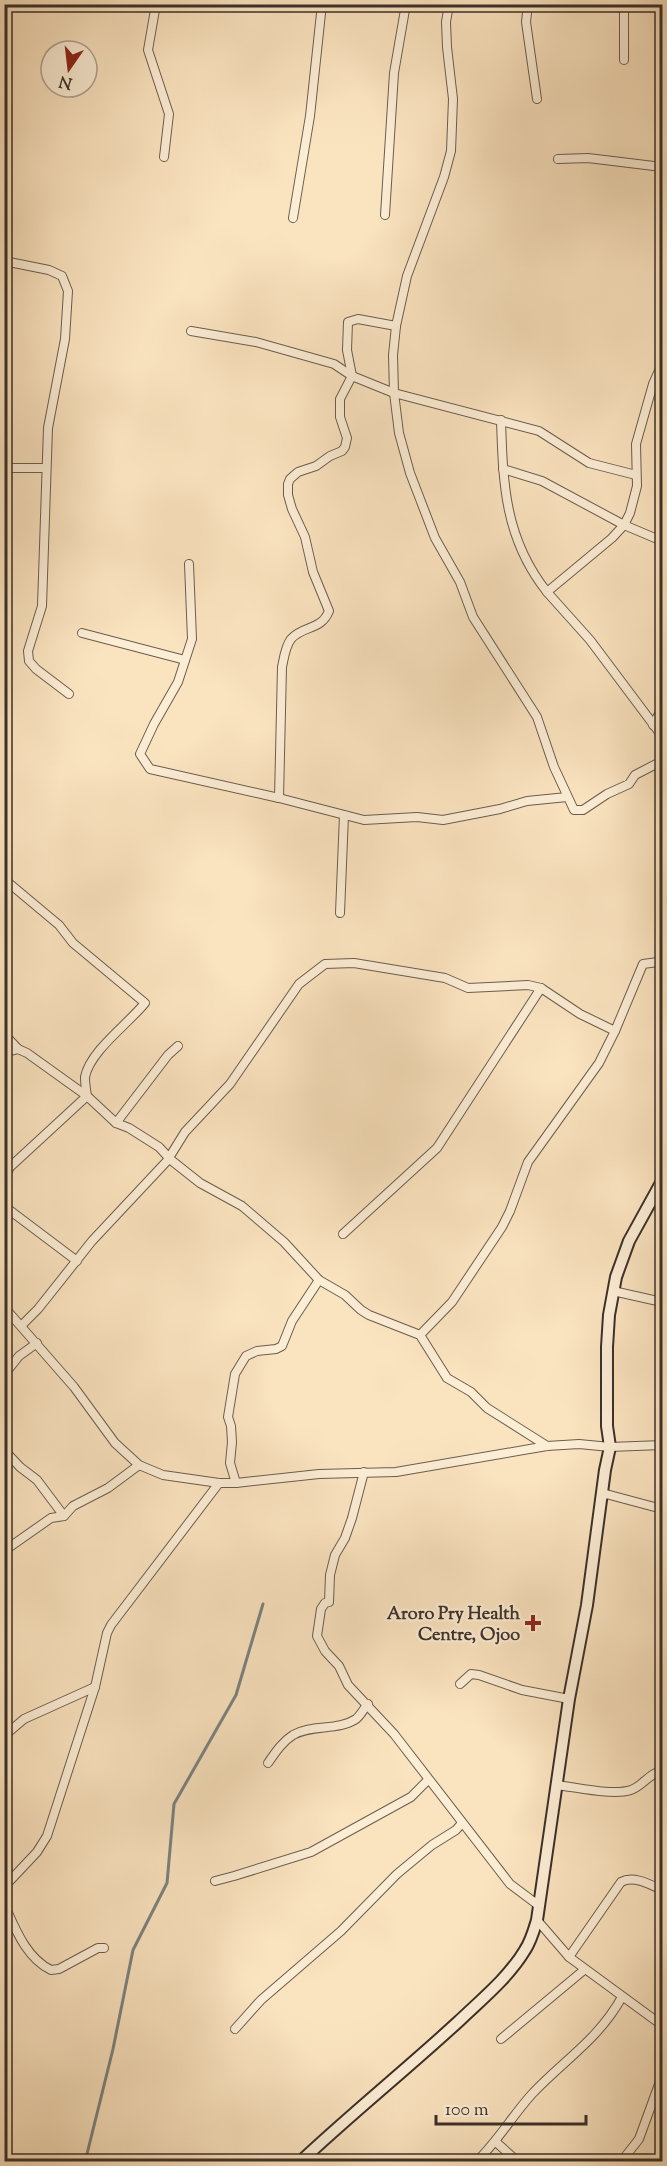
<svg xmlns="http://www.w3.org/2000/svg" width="667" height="2166" viewBox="0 0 667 2166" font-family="'Sorts Mill Goudy',serif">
  <rect width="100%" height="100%" fill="#fae3bf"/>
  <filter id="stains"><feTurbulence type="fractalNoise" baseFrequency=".00333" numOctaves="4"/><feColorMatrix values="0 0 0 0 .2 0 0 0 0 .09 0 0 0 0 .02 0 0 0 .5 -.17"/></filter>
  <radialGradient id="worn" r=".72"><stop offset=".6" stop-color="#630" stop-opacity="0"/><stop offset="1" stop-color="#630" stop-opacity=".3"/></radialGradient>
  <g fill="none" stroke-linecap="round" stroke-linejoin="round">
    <!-- stream -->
    <path stroke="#7a8382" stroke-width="3" d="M85,2162L113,2049L133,1950L167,1883L174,1804L236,1695L263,1604"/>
    <defs>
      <g id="street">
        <path d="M156,4L148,50L169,114L164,157"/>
        <path d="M449,4L446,22L447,47L453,99L451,151L444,177L407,276L396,326L393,355L394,393L399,433L410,473L435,538L460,582L473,617L537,717L554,767L574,810H583L607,794L629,784L635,775L662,761"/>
        <path d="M528,4L526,22L537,99"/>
        <path d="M624,4V60"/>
        <path d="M558,159L588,158L662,167"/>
        <path d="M385,215L394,73L406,4"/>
        <path d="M293,218L310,116L322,4"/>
        <path d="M4,261L49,270L62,276L68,291L65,339L48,428L42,606L28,651L29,661L36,669L69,694"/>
        <path d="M191,331L256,342L334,364L352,376L394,393L539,431L589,463L636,475"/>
        <path d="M662,364L653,384L636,444L637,486L630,513L624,525L612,538L547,592L590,640L662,736"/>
        <path d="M501,420C503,485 505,539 547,592"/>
        <path d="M4,468H46"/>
        <path d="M503,469L542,481L624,525L662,541"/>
        <path d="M189,564L192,639L178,682L154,724L140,754L150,769L279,798L364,820L417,817L443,820L500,809L527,801L567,797"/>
        <path d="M82,633L185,660"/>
        <path d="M653,725L662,708"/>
        <path d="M279,798L282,667C284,658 285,647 291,639C303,625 321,631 329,611L313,572L305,537L292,509L288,495V484L290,479L298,472L316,466L330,456L342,451L345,447L347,438L340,417V399L352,376L347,350L348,322L358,319L396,326"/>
        <path d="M4,879L59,925L73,943L145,1003C128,1024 90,1051 85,1077C85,1083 86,1090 87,1096L10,1167L4,1179"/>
        <path d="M340,913L344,815"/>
        <path d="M4,1034L18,1049"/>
        <path d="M4,1053L18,1049L27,1053L87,1096L116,1123L129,1128L159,1147L171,1160L200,1183L242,1206L284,1242L319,1280L345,1295L361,1310L369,1315L420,1335L447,1378L471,1392L487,1408L547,1446"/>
        <path d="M116,1123L168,1055L178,1046"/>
        <path d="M4,1206L77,1261"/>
        <path d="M343,1234L437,1148L541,988L580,1014L615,1031"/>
        <path d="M613,1291L662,1302"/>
        <path d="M4,1307L74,1387L115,1443L139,1465L163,1475L219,1483H236L319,1474L396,1472L547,1446L579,1444L610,1447L662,1445"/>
        <path d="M22,1325L38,1309L92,1241L167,1161L185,1132L230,1084L299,984L325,964L354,963L445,978L468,988L528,985L541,988"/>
        <path d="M420,1335L452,1302L502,1227L510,1211L528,1162L599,1063L615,1031L643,964L658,962L662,963"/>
        <path d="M4,1375L19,1356L37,1343"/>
        <path d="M4,1450L20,1467L37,1480L64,1516"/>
        <path d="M364,1472L352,1518L345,1538L335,1555L330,1575L329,1602L325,1603L321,1609L317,1636L325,1651L339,1666L348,1685L394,1734L510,1884L538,1905"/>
        <path d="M236,1483L230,1463L232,1442L231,1426L228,1417L235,1374L246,1356L257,1351L276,1349L282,1346L292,1321L319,1280"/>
        <path d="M601,1498L606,1494L662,1509"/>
        <path d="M4,1551L51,1518L64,1516L73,1506L108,1488L139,1465"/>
        <path d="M460,1684L471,1674L479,1675L522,1690L569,1699"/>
        <path d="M4,1736L24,1719L95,1687"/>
        <path d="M268,1763C275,1753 282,1742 293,1735C312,1724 338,1731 356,1719C361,1715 364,1708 368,1704"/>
        <path d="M556,1785C576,1787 612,1796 631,1790C643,1786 649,1773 662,1771"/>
        <path d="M215,1881L234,1876L311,1852L411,1797L428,1780"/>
        <path d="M4,1887L37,1852L47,1836L95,1687L107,1633L111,1625L219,1483"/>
        <path d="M4,1904C15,1928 26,1958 51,1970L59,1969L98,1948H104"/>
        <path d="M537,1920L569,1957L659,2023L662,2030"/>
        <path d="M569,1957L621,1882C634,1875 651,1885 662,1890"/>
        <path d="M235,2029L261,2000L341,1931L397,1874L432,1845L456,1830L462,1823"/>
        <path d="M501,2039L584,1970"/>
        <path d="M496,2142L518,2162"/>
        <path d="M476,2162C498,2141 512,2116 532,2094C564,2060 598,2040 622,1997"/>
        <path d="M621,2162L639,2139L662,2076"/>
      </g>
      <path id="secondary" d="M300,2162C352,2113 407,2069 459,2021C482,1999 509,1977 525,1950C531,1941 534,1930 537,1920L569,1699L587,1605L605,1470L610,1447L607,1426V1347L609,1315L616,1277L629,1241L662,1181"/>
    </defs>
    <!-- street casing -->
    <use href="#street" stroke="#6b5d4e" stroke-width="10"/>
    <!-- secondary casing -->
    <use href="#secondary" stroke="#3b3029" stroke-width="14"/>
    <!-- street -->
    <use href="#street" stroke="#fcedd5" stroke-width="8"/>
    <!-- secondary -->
    <use href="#secondary" stroke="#fcedd5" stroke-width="10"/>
  </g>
  <!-- markers -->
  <path fill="#8f2418" stroke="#fcedd5" stroke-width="2" d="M530 1614h6v6h6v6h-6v6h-6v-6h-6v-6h6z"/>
  <g text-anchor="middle" stroke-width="4.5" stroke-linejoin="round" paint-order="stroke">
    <!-- poi labels -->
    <g font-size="18" font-weight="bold" fill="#3b3029" stroke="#fcedd5" text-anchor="end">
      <text x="520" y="1619">Aroro Pry Health<tspan x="520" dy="21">Centre, Ojoo</tspan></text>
    </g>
  </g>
  <!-- margin -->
  <rect width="667" height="2166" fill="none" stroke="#fae3bf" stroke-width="24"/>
  <rect x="6" y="6" width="655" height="2154" fill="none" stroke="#3b3029" stroke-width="3"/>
  <rect x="12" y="12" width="643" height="2142" fill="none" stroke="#3b3029" stroke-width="1.5"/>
  <!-- north arrow -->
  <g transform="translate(69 69) rotate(194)"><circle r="28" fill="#fcedd5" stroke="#afa190" stroke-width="1.5"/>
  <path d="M0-4.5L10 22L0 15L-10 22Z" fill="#8f2418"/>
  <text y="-9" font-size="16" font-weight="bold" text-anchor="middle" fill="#3b3029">N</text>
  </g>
  <!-- scale -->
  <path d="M436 2115v9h150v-9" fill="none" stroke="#3b3029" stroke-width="3"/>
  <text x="445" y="2115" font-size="18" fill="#3b3029" stroke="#fcedd5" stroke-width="4.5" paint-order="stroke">100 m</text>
  <rect width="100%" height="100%" filter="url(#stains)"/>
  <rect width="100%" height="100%" fill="url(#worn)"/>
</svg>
